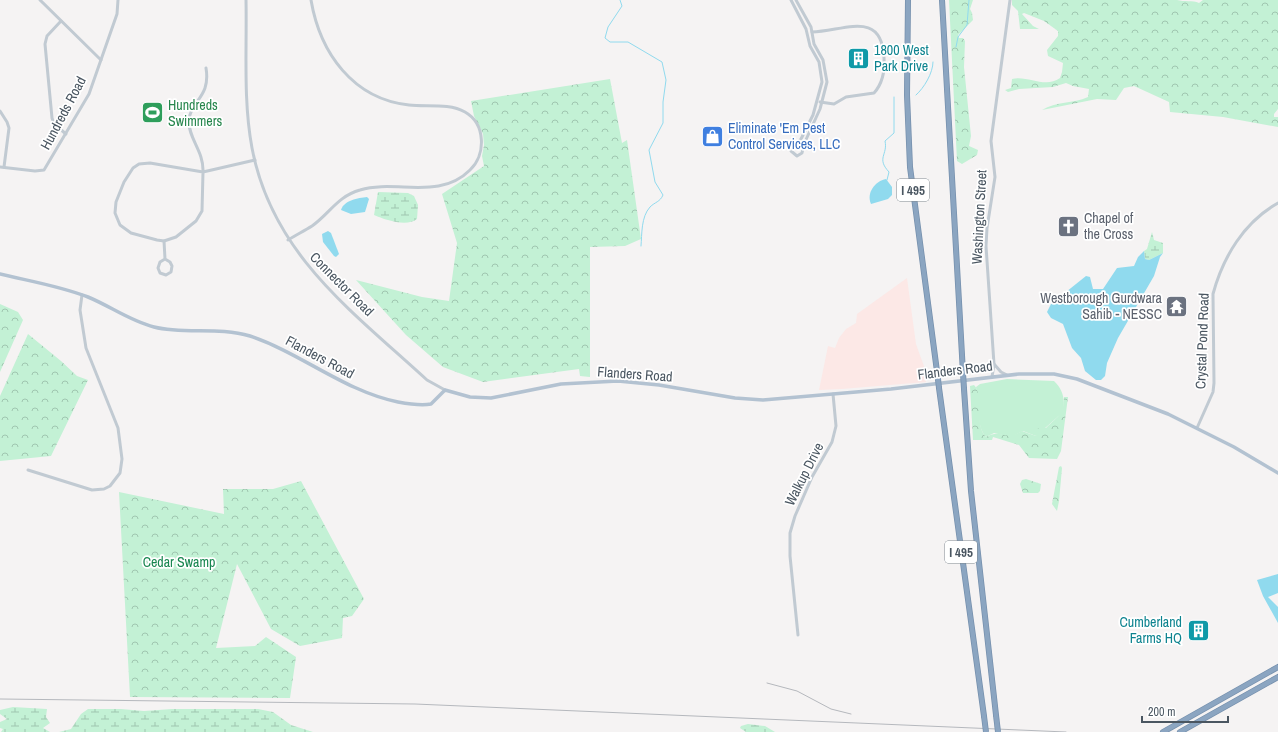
<svg xmlns="http://www.w3.org/2000/svg" width="1278" height="732" viewBox="0 0 1278 732" font-family="'Archivo Narrow',sans-serif">
  <defs>
    <pattern id="forest-crowns" width="20" height="18" patternUnits="userSpaceOnUse"><rect width="20" height="18" fill="#c3f1d5"/><path d="M2 6a3 3 0 1 1 6 0M12 15a3 3 0 1 1 6 0" fill="none" stroke="#a0c6b0"/></pattern>
    <pattern id="wetland-marsh" width="20" height="14" patternUnits="userSpaceOnUse"><rect width="20" height="14" fill="#c3f1d5"/><path d="M1 5h8M5 5V1M11 12h8M15 12V8" fill="none" stroke="#a0c6b0"/></pattern>
  </defs>
  <rect width="100%" height="100%" fill="#f5f3f3"/>
  <!-- medical -->
  <path fill="#fce8e6" d="M907,278L916,344L925,369L926,382L842,389L819,390L828,346L835,348L839,338L846,329L856,323L857,314Z"/>
  <!-- grass -->
  <path fill="#c3f1d5" d="M1007,379L1054,381C1063,389 1067,403 1061,414L1036,436L1023,431L1011,437L994,433L986,437C976,427 979,401 976,387L980,384Z"/>
  <!-- forest -->
  <g fill="url(#forest-crowns)">
    <path d="M949,0H973L970,9L972,13L973,20L958,35L959,38H963L965,41L964,67L971,136L969,146L978,150L977,155L962,164L957,161Z"/>
    <path d="M1012,0H1177C1184,2 1193,0 1199,3L1203,0H1278V109L1274,114V117H1278V127L1223,117L1170,112L1169,102L1134,86L1124,88L1116,100L1097,99L1042,110C1056,101 1073,104 1088,97L1089,89L1073,86L1066,83L1053,87L1019,89L1008,92L1005,90L1011,88L1012,79C1028,75 1045,89 1060,78L1062,72L1063,63L1048,56L1047,50L1058,36V31L1044,21L1024,13L1022,14L1033,26L1039,29H1020L1018,11L1012,5Z"/>
    <path d="M610,79L622,143L627,140L641,239L625,246L590,247V377L580,376L579,369L483,382L443,367L406,335L356,280L422,297L449,301L457,243L442,194L484,166L482,156L484,145L483,134L474,116L471,101Z"/>
    <path d="M0,304L18,312L23,320L0,372Z"/>
    <path d="M28,334L61,361L77,376L88,380L51,456L0,461V396Z"/>
    <path d="M974,385C984,395 974,425 986,437C1002,428 1004,442 1022,431L1036,436L1038,428H1046C1057,417 1064,415 1064,397H1068L1061,451L1057,459L1029,458L1019,445L993,437L992,440H973L970,386Z"/>
    <path d="M1061,466L1062,468L1059,501L1057,511L1052,504L1059,467Z"/>
    <path d="M1026,479L1041,484L1040,491L1038,493H1023L1020,484L1022,480Z"/>
    <path d="M301,481L364,599L352,616L343,618L342,638L300,646L271,629L237,564L216,648L255,646L266,637L296,657L290,698L130,697L119,492L224,514L223,489H273Z"/>
  </g>
  <!-- wetland -->
  <g fill="url(#wetland-marsh)">
    <path d="M378,192L408,193L414,196L418,205L417,219C407,227 385,220 374,215Z"/>
    <path d="M1152,232L1154,240L1163,243V253L1149,260L1145,259L1144,251L1147,249Z"/>
    <path d="M13,707L47,709L46,717L50,723L43,728L50,732H1L3,729L0,728V722L7,719L0,714V710Z"/>
    <path d="M88,709H121L144,711L172,709H258L273,712L291,725L313,732H59L71,729L81,714Z"/>
    <path d="M748,724L765,726L775,732H746L740,728L741,726Z"/>
  </g>
  <!-- water -->
  <g fill="#90daee">
    <path d="M886,179L892,187V195L888,199L871,204C866,193 875,181 886,179Z"/>
    <path d="M367,197L369,199L365,212L351,214L341,210C344,200 358,198 367,197Z"/>
    <path d="M328,231L331,233L339,254L336,257L334,256L323,242L322,234Z"/>
    <path d="M1144,251L1145,259L1149,260L1163,253L1160,257L1154,276L1118,338L1107,363L1105,376L1101,380H1096L1085,371L1081,358L1072,348L1063,324L1051,318L1047,312L1051,304L1086,276L1090,277L1093,289H1103L1117,268L1134,266L1138,257Z"/>
    <path d="M1278,574V593L1268,597L1278,607V623L1263,596L1257,580Z"/>
  </g>
  <g fill="none" stroke-linecap="round" stroke-linejoin="round">
    <!-- stream -->
    <g stroke="#90daee" stroke-width="1">
      <path d="M620,0L622,6L608,27L605,38L610,42H628L662,62L666,80L663,102V123L649,150L655,182L663,195C660,202 655,202 650,207C641,217 642,234 641,246"/>
      <path d="M956,47L958,37L967,25L969,0"/>
      <path d="M916,95C924,88 933,73 933,62"/>
      <path d="M887,180L889,172C876,158 888,155 885,141L894,133V97"/>
    </g>
    <defs>
      <g id="highway">
        <path d="M908,0L907,95L910,167L938,379"/>
        <path d="M942,0L963,373"/>
        <path d="M939,388L984,716"/>
        <path d="M964,389L971,491L996,715"/>
        <path d="M1163,732L1278,667"/>
        <path d="M1180,732L1278,677"/>
      </g>
    </defs>
    <!-- highway casing -->
    <use href="#highway" stroke="#7690ad" stroke-width="6"/>
    <!-- minor -->
    <g stroke="#c1cad2" stroke-width="3">
      <path d="M40,0L101,60"/>
      <path d="M246,0C247,49 243,100 252,148C272,254 352,311 427,380L445,390"/>
      <path d="M791,0L806,29L810,46L819,62L822,82L813,115L801,139L791,149V151L797,156L802,153L804,144L820,109L827,82L823,60L814,44L811,27L796,0"/>
      <path d="M61,21L47,36L45,44L52,118L54,124L66,134"/>
      <path d="M812,32C844,31 882,9 884,58C885,72 883,83 874,93L846,97L834,104L820,102"/>
      <path d="M206,68C211,98 190,100 189,121C188,138 204,151 203,172L150,163L139,164L133,168L124,182L116,202L115,213L120,225L131,233L157,240L164,241L176,237L196,221L202,211L203,172L255,160"/>
      <path d="M0,111L7,122L9,128L4,167"/>
      <path d="M0,167L35,171L44,170L89,94L117,14L118,0"/>
      <path d="M288,240C296,235 304,231 312,226C329,214 338,196 360,190C396,179 439,201 470,170C486,155 486,124 465,112C449,103 427,107 409,105C353,99 320,53 311,0"/>
      <path d="M164,241L165,259L160,262L158,268L160,273L166,275L171,272L172,266L170,262L165,259"/>
      <path d="M994,364L1001,372L1007,375"/>
      <path d="M992,377L994,364L986,246L987,228L995,177L991,141L1010,0"/>
      <path d="M1197,428L1213,392L1214,383L1213,294C1223,257 1244,222 1278,203"/>
      <path d="M28,470L92,490L104,489L110,486L120,473L122,459L118,428L86,348L80,310L82,295"/>
      <path d="M798,635L790,556V533L795,516L812,477L832,442L836,426L833,394"/>
    </g>
    <!-- major -->
    <path stroke="#b3c2d1" stroke-width="3.5" d="M0,274C29,281 60,286 88,297C110,306 130,321 154,327C185,335 218,326 250,336C301,353 344,391 398,402C409,404 420,406 431,404L445,390L470,397L491,398L561,384L618,381L659,385L735,398L763,400L891,389L1019,374H1054L1077,379L1168,414L1234,447L1278,473"/>
    <!-- highway -->
    <use href="#highway" stroke="#8ba5c1" stroke-width="4.5"/>
    <!-- rail -->
    <g stroke="#b5b8bd" stroke-width="1">
      <path d="M767,683L797,691L831,709L851,714"/>
      <path d="M0,699L415,704L1066,732"/>
    </g>
    <defs>
      <g id="highway-bridge">
        <path d="M963,373L964,389"/>
        <path d="M938,379L939,388"/>
        <path d="M996,715L998,732"/>
        <path d="M984,716L986,732"/>
      </g>
    </defs>
    <!-- highway-bridge casing -->
    <use href="#highway-bridge" stroke="#7690ad" stroke-width="6" stroke-linecap="butt"/>
    <!-- highway-bridge -->
    <use href="#highway-bridge" stroke="#8ba5c1" stroke-width="4.5"/>
  </g>
  <!-- icons -->
  <defs>
    <symbol id="building-square" viewBox="-11 -11 22 22"><rect x="-9" y="-9" width="18" height="18" rx="4" fill="#0f9aa8" stroke="#fff"/><path d="M-4-6H4V6H1V3H-1V6H-4ZM-2.5-4.3h1.7v1.8h-1.7ZM.8-4.3h1.7v1.8H.8ZM-2.5-1h1.7V.8h-1.7ZM.8-1h1.7V.8H.8Z" fill="#fff"/></symbol>
    <symbol id="stadium-square" viewBox="-11 -11 22 22"><rect x="-9" y="-9" width="18" height="18" rx="4" fill="#2e9e5b" stroke="#fff"/><path d="M0-5a6.5 5 0 1 0 0 10a6.5 5 0 1 0 0-10ZM-3.5-1.8h7v3.6h-7Z" fill="#fff"/></symbol>
    <symbol id="shop-square" viewBox="-11 -11 22 22"><rect x="-9" y="-9" width="18" height="18" rx="4" fill="#3f7fe0" stroke="#fff"/><path d="M-5-2.5h2.3a2.7 3.5 0 0 1 5.4 0H5L5.5 6h-11ZM-1.5-2.5h3a1.5 2.3 0 0 0-3 0Z" fill="#fff"/></symbol>
    <symbol id="church-square" viewBox="-11 -11 22 22"><rect x="-9" y="-9" width="18" height="18" rx="4" fill="#6b7280" stroke="#fff"/><path d="M-1.2-6h2.4v3.5h3.3v2.4h-3.3V6h-2.4V-.1h-3.3v-2.4h3.3Z" fill="#fff"/></symbol>
    <symbol id="temple-square" viewBox="-11 -11 22 22"><rect x="-9" y="-9" width="18" height="18" rx="4" fill="#6b7280" stroke="#fff"/><path d="M0-6L5-2H3V0L6.5 2.5H4V6H1.5V3h-3V6H-4V2.5H-6.5L-3 0V-2H-5Z" fill="#fff"/></symbol>
  </defs>
  <g fill-rule="evenodd">
    <use href="#building-square" x="846" y="46" width="25" height="25"/>
    <use href="#stadium-square" x="140" y="100" width="25" height="25"/>
    <use href="#shop-square" x="700" y="124" width="25" height="25"/>
    <use href="#church-square" x="1056" y="214" width="25" height="25"/>
    <use href="#temple-square" x="1164" y="294" width="25" height="25"/>
    <use href="#building-square" x="1186" y="618" width="25" height="25"/>
  </g>
  <g text-anchor="middle" stroke-width="3.5" stroke-linejoin="round" paint-order="stroke">
    <!-- shield labels -->
    <g fill="#fff" stroke="#808990" stroke-width="1">
      <rect x="897" y="179" width="32" height="22" rx="3"/>
      <rect x="945" y="541" width="32" height="22" rx="3"/>
    </g>
    <g font-size="13" font-weight="bold" fill="#4a5661">
      <text x="913" y="195">I 495</text>
      <text x="961" y="557">I 495</text>
    </g>
    <!-- culture labels -->
    <g font-size="14" fill="#0d838f" stroke="#fff" text-anchor="start">
      <text x="874" y="55">1800 West<tspan x="874" dy="16">Park Drive</tspan></text>
      <text x="1182" y="627" text-anchor="end">Cumberland<tspan x="1182" dy="16">Farms HQ</tspan></text>
    </g>
    <!-- leisure labels -->
    <g font-size="14" fill="#27864d" stroke="#fff" text-anchor="start">
      <text x="168" y="110">Hundreds<tspan x="168" dy="16">Swimmers</tspan></text>
    </g>
    <!-- street labels -->
    <g font-size="14" fill="#4a5661" stroke="#fff">
      <text transform="translate(63 113) rotate(-62)" y="5">Hundreds Road</text>
      <text transform="translate(979 217) rotate(-87)" y="5">Washington Street</text>
      <text transform="translate(342 284) rotate(45)" y="5">Connector Road</text>
      <text transform="translate(1202 341) rotate(-88)" y="5">Crystal Pond Road</text>
      <text transform="translate(320 357) rotate(28)" y="5">Flanders Road</text>
      <text transform="translate(955 370) rotate(-7)" y="5">Flanders Road</text>
      <text transform="translate(635 374) rotate(4)" y="5">Flanders Road</text>
      <text transform="translate(804 474) rotate(-63)" y="5">Walkup Drive</text>
    </g>
    <!-- shop labels -->
    <g font-size="14" fill="#366cbe" stroke="#fff" text-anchor="start">
      <text x="728" y="133">Eliminate 'Em Pest<tspan x="728" dy="16">Control Services, LLC</tspan></text>
    </g>
    <!-- worship labels -->
    <g font-size="14" fill="#5b616d" stroke="#fff" text-anchor="start">
      <text x="1084" y="223">Chapel of<tspan x="1084" dy="16">the Cross</tspan></text>
      <text x="1162" y="303" text-anchor="end">Westborough Gurdwara<tspan x="1162" dy="16">Sahib - NESSC</tspan></text>
    </g>
    <!-- park labels -->
    <g font-size="14" fill="#17864f" stroke="#fff">
      <text x="179" y="567">Cedar Swamp</text>
    </g>
  </g>
  <!-- scale -->
  <path d="M1142 716v6h86v-6" fill="none" stroke="#4a5661" stroke-width="2"/>
  <text x="1148" y="716" font-size="12" fill="#4a5661" stroke="#ffffff" stroke-width="3" paint-order="stroke">200 m</text>
</svg>
